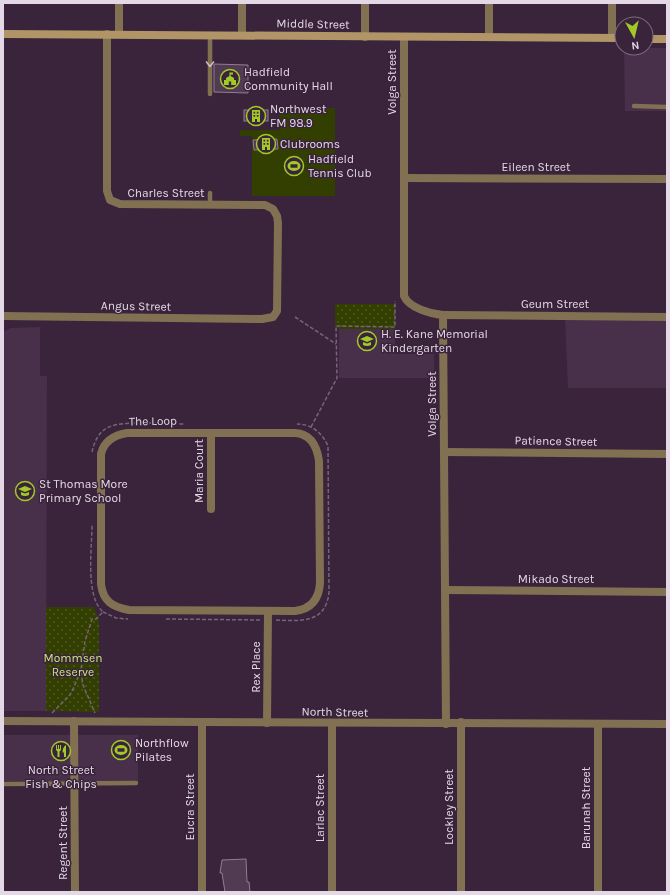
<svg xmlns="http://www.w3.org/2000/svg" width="670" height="895" viewBox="0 0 670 895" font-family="Karla,sans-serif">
  <defs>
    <pattern id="park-dots" width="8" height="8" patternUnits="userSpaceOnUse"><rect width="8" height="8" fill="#333f00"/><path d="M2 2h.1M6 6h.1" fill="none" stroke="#505a25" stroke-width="1.8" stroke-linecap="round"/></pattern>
  </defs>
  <rect width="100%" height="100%" fill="#39243b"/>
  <!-- built -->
  <g fill="#482f4a">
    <path d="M624,48H667V388H568L565,319L666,316V111H625Z"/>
    <path d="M40,327V376H47L46,711H3V332L11,328Z"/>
    <path d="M339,329H395V354H434V378H339Z"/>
    <rect x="3" y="735" width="135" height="46"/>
  </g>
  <!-- grass -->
  <path fill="#333f00" d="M280,108H335V196H252V136H240V130H279Z"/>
  <!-- park -->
  <g fill="url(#park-dots)">
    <path d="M335,304H395V329H339L335,326Z"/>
    <path d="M46,607H94L99,620V712L46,711Z"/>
  </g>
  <!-- building -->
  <g fill="#513b53" stroke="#947b95">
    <path d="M214,64L248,65V93L214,92Z"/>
    <rect x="244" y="110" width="24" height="11"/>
    <path d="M277,139L278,149L254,150L253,140Z"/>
    <path d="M246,859L247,882H249L250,892H225L222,873H220L222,860Z"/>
  </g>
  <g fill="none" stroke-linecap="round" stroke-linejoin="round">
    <!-- path -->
    <g stroke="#766478" stroke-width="1.5" stroke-dasharray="4 2" stroke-linecap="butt">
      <path d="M295,317L336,344"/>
      <path d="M311,427L337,378L336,326L395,327V301"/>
      <path d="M92,452C94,442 99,431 109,427C123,420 167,424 185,424"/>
      <path d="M103,612L116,618L128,619"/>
      <path d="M166,619L260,620"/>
      <path d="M276,620C300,621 326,624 329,592L328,446C322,433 312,424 297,424"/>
      <path d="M81,672L83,685L95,713"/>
      <path d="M52,713L70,695L74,687L81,670L85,641L92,619H96L103,612C85,596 92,549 92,525"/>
    </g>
    <!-- lane -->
    <g stroke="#827053" stroke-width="4.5">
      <path d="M210,35V94"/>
      <path d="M634,106L667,107"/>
      <path d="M210,205V193"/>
      <path d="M3,784L136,783"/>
    </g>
    <!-- street -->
    <g stroke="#827053" stroke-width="8">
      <path d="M119,3V34"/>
      <path d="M242,3V35"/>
      <path d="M365,3V37"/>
      <path d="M489,3V37"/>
      <path d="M404,37V296C409,308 431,314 443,315L446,724"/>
      <path d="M612,38V3"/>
      <path d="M404,178L667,179"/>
      <path d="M443,315L667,317"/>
      <path d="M3,316L262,319L273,317L277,311L278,223L277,216L273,209L265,205L120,204L110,200L107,191V34"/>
      <path d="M127,433H295C311,434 317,446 319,461L320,583C319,599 311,609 295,611L129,610C112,607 103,601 101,584V454C104,441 115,435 127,433Z"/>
      <path d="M444,452L667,454"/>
      <path d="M211,509V433"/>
      <path d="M445,590L667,592"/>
      <path d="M3,721L667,724"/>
      <path d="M74,721L75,892"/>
      <path d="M202,722V892"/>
      <path d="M461,722V892"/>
      <path d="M267,723L268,612"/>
      <path d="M332,892V724"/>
      <path d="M598,892V724"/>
    </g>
    <!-- secondary -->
    <g stroke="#b19567" stroke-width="8">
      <path d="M3,34L622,38"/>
      <path d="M646,39H667"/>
    </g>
  </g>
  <!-- one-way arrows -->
  <defs><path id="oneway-chevron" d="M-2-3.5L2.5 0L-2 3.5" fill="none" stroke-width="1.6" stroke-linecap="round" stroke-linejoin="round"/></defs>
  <use stroke="#ccbec1" href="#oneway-chevron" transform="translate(210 64) rotate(90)"/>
  <!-- icons -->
  <defs>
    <symbol id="civic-ring" viewBox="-11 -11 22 22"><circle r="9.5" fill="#39243b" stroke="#a3c927" stroke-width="1.5"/><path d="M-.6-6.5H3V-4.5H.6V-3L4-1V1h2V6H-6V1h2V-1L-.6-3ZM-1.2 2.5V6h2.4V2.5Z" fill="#a3c927"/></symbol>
    <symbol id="building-ring" viewBox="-11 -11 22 22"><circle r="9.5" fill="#39243b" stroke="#a3c927" stroke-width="1.5"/><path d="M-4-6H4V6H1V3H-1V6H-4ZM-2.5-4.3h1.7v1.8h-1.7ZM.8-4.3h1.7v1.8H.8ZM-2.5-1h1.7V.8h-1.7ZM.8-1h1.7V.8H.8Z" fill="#a3c927"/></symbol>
    <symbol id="stadium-ring" viewBox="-11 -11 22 22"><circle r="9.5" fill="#39243b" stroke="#a3c927" stroke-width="1.5"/><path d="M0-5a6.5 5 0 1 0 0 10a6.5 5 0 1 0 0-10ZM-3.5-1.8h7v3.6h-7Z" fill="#a3c927"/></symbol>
    <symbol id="school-ring" viewBox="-11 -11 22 22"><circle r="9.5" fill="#39243b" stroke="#a3c927" stroke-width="1.5"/><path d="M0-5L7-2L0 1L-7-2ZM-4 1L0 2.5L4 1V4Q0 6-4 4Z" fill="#a3c927"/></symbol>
    <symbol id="restaurant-ring" viewBox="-11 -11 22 22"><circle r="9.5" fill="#39243b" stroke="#a3c927" stroke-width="1.5"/><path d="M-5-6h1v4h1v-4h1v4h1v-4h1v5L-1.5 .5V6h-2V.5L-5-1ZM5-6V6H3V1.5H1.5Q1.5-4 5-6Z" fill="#a3c927"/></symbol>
  </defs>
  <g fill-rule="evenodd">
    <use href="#civic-ring" x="219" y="68" width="22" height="22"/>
    <use href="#building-ring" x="245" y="105" width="22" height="22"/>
    <use href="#building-ring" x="255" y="133" width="22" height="22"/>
    <use href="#stadium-ring" x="283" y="155" width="22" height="22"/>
    <use href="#school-ring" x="356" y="330" width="22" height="22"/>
    <use href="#school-ring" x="14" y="480" width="22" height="22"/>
    <use href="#stadium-ring" x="110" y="739" width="22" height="22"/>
    <use href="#restaurant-ring" x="50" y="740" width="22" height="22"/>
  </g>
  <g text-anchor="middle" stroke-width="3" stroke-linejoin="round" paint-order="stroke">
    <!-- street labels -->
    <g font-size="12" fill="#e5d8e6" stroke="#39243b">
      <text transform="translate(313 24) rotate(1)" y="4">Middle Street</text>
      <text transform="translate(392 82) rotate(-90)" y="4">Volga Street</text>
      <text x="536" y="171">Eileen Street</text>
      <text x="166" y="197">Charles Street</text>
      <text x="555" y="308">Geum Street</text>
      <text transform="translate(136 306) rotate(1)" y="4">Angus Street</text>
      <text transform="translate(432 404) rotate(-90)" y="4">Volga Street</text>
      <text transform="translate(153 421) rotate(-1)" y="4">The Loop</text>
      <text transform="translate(556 441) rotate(1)" y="4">Patience Street</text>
      <text transform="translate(199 471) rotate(-90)" y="4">Maria Court</text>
      <text x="556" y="583">Mikado Street</text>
      <text transform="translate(256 667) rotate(-90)" y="4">Rex Place</text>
      <text transform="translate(335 712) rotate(1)" y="4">North Street</text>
      <text transform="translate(190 807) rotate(-90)" y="4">Eucra Street</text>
      <text transform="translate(449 807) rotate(-90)" y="4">Lockley Street</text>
      <text transform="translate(320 808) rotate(-90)" y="4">Larlac Street</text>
      <text transform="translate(586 808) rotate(-90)" y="4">Barunah Street</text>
      <text transform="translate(63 843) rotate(-90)" y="4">Regent Street</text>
    </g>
    <!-- poi labels -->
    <g font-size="12" fill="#e5d8e6" stroke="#39243b" text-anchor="start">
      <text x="244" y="76">Hadfield<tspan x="244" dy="14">Community Hall</tspan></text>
      <text x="270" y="113">Northwest<tspan x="270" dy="14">FM 98.9</tspan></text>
      <text x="280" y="148">Clubrooms</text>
      <text x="308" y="163">Hadfield<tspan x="308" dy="14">Tennis Club</tspan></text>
      <text x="381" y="338">H. E. Kane Memorial<tspan x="381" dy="14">Kindergarten</tspan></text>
      <text x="39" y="488">St Thomas More<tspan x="39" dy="14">Primary School</tspan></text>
      <text x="135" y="747">Northflow<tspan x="135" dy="14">Pilates</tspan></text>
      <text x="61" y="774" text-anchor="middle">North Street<tspan x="61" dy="14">Fish &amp; Chips</tspan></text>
    </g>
    <!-- park labels -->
    <g font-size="12" fill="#cbe67d" stroke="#39243b">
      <text x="73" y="662">Mommsen<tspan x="73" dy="14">Reserve</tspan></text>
    </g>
  </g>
  <!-- border -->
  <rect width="670" height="895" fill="none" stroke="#e5d8e6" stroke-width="8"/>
  <!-- north arrow -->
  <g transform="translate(634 36) rotate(172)"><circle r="19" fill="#39243b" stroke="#7e6c7f"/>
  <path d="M0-3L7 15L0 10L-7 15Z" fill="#a3c927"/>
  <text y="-6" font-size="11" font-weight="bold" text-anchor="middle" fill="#e5d8e6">N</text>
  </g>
</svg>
